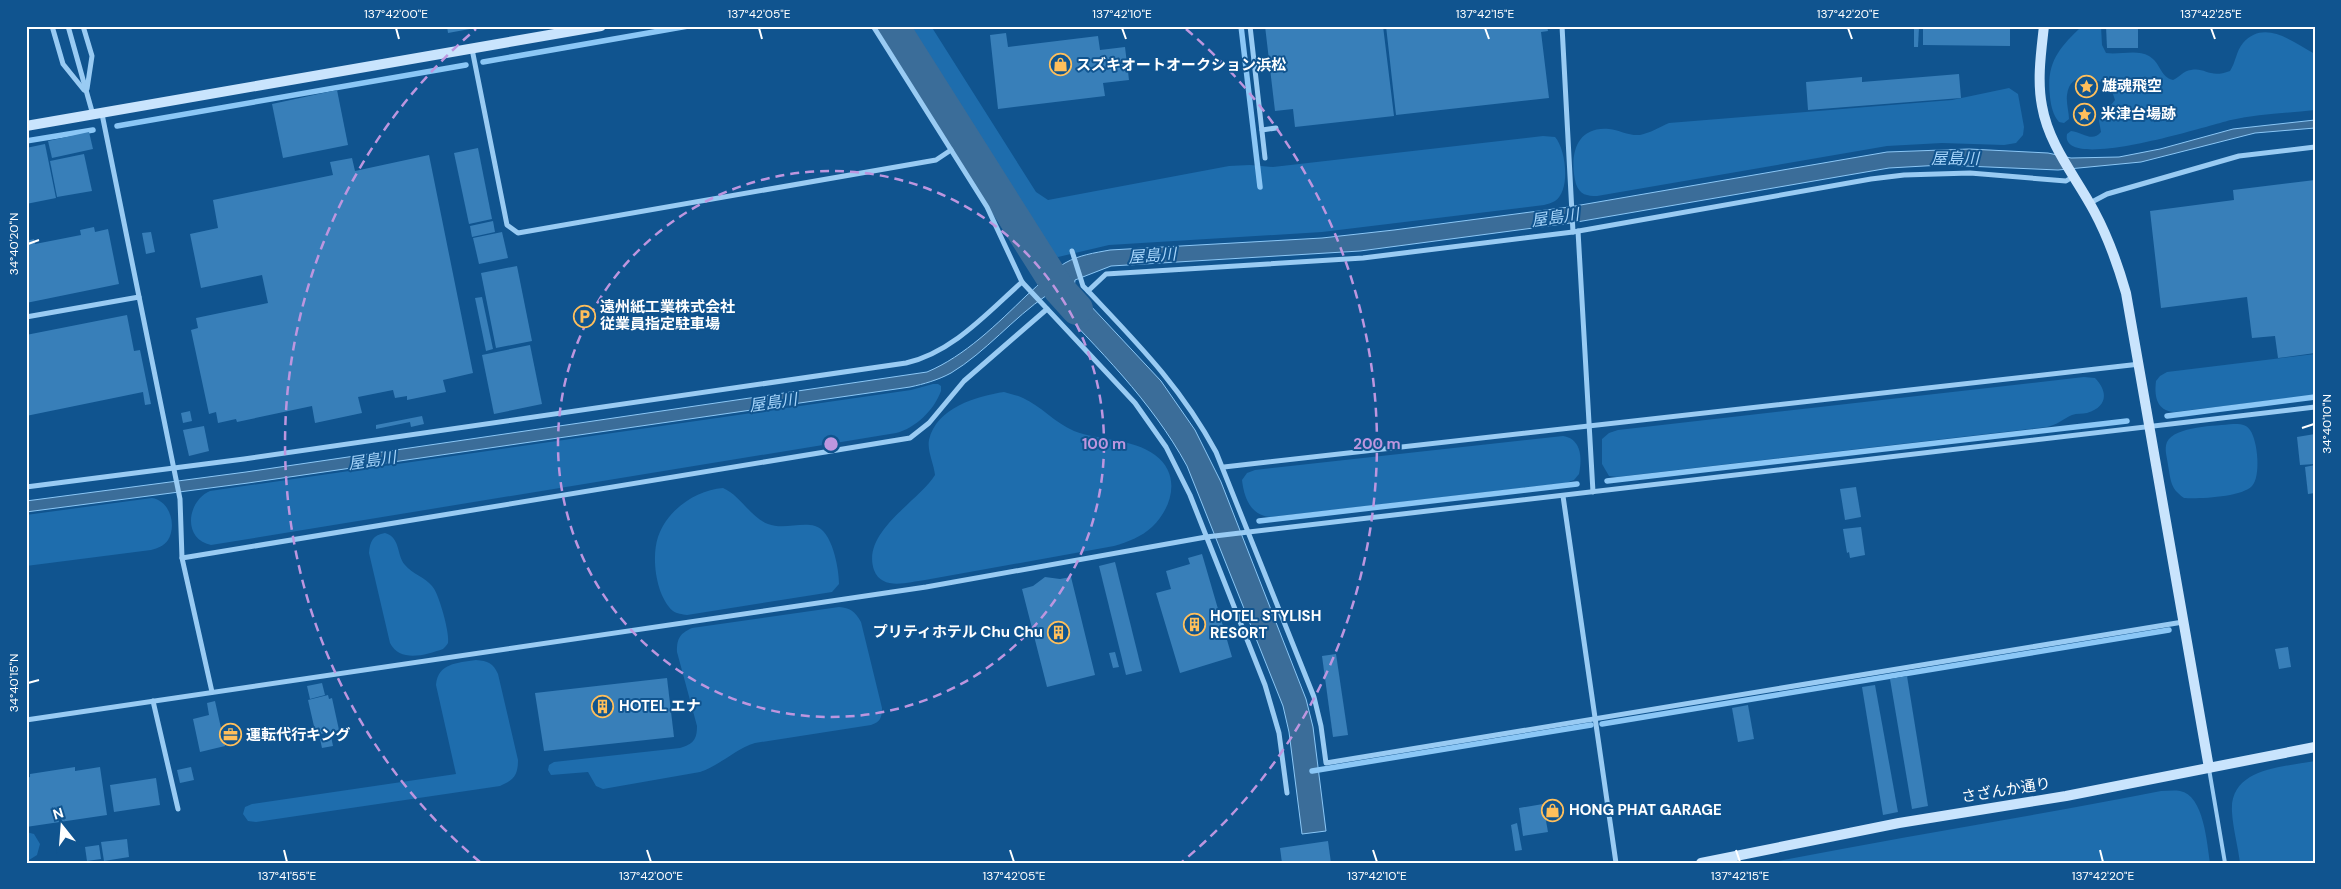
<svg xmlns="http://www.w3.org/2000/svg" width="2341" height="889" viewBox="0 0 2341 889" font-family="'DM Sans','Noto Sans JP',sans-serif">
  <rect width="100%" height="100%" fill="#10548f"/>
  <!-- green -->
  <g fill="#1e6dad">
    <path d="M902,26H931L1036,192L1048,200L1229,166L1250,165L1273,167L1543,136L1555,137C1566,149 1571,191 1555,201C1552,203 1547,204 1544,205L1322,232L1109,245L1058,257L1043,249Z"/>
    <path d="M2082,26H2101L2102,45L2106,53C2120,55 2137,49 2149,56C2161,63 2160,77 2173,80C2180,77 2183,71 2191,70C2206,67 2209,79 2230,71C2236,62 2236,51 2243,43C2265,18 2294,43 2315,54V110C2287,113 2258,114 2231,120C2213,124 2059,174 2067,134L2071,131C2083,132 2092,143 2101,132L2099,121L2101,110L2111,105L2115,100L2111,88C2097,78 2070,69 2067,95C2066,103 2069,112 2069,119L2064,123L2059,122C2053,115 2051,106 2050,97C2046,63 2058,49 2082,26Z"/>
    <path d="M2009,88L2018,94L2024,127L2023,135L2016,143L2004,145L1942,143L1887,146L1597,196C1587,196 1580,195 1576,184C1569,157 1575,126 1609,129C1619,130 1629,136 1640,135C1650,133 1660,127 1669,123L1952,100Z"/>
    <path d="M2315,354V395L2174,412C2157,411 2154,397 2156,381L2160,376L2167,372Z"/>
    <path d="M2084,377L2095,378C2108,391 2108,407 2087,413C2082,414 2077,413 2072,415C2063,419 2057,425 2047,427L1617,477L1609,476L1602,464V439L1609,433L1618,430Z"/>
    <path d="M933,384H938L941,386V391C934,410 916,428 896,433L211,545C182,539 187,501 210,491L911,390Z"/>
    <path d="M1004,392C1010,394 1017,395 1023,398C1041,406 1055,423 1074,431C1100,441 1132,438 1155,455C1181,474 1173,507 1152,527C1141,537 1128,542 1114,546L925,580C908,582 882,591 874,570C861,532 918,502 935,475C934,464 927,451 929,440C936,408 977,396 1004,392Z"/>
    <path d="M2233,424C2240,424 2246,424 2250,430C2258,441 2261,477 2252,486C2242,497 2199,499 2184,498C2170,488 2171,481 2168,465C2167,457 2164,449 2167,442C2175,426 2216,426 2233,424Z"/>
    <path d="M1563,436C1582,439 1582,459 1579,474L1574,480L1566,483L1271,517C1251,516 1244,498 1242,480L1247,473L1255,470Z"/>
    <path d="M723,488C741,496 750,517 768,524C783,530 800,522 815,526C832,530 839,568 839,584L832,592L687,615C682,614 677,614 673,611C656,596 651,558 658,537C667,510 696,490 723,488Z"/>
    <path d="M152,498C170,501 177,525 168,540C164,546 158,548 151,550L26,566V515Z"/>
    <path d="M385,533C401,538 396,554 405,565C412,574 425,577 432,586C439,593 450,634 448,643C447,645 445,647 443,649C426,655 400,663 390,643L369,553C370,541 373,535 385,533Z"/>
    <path d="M839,607C850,608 855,611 861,622L882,708C882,718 880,722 871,725L755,743C735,749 721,765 700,772L603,789L596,786L588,772L551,775L548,770L549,765L554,762L680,748C693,744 697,740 697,726L677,652C677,639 679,634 692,628Z"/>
    <path d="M476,660C488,661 493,663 498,674L518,760C518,775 514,780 500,786L256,822L248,821L243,814L245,807L252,804L456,774L436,685C438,663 457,663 476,660Z"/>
    <path d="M2315,761V863H2240C2238,846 2233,829 2232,812C2229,768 2283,767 2315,761Z"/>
    <path d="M2161,791C2167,791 2174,790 2180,791C2204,795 2207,844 2210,863H1768C1899,837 2030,817 2161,791Z"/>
    <path d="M26,832L34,834L40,844L37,855L26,862Z"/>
  </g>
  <!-- water -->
  <path fill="#3b6d99" stroke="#8bc7f6" d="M2315,120V128L2255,133L2141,162L2058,170L1942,165L1889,168L1571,223L1360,251L1111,266L1075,280L1074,288L1161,381L1195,430L1221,482L1306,699L1313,727L1326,831L1302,834L1289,732L1283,706L1187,466C1151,400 1098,349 1047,295C1013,318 986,352 951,373C938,380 924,384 910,387L248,483L26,512V501L246,472L927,372C965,356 997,324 1027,295C1040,284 1050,272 1065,263C1079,255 1094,253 1110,250L1322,238L1394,230L1569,207L1887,152L1969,149L2048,153L2071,158L2119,157L2160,149L2233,129Z"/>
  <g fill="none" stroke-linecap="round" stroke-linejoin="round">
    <!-- stream -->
    <g stroke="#8bc7f6" stroke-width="5.5">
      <path d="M1241,26L1260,187"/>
      <path d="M483,62L688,26"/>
      <path d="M117,126L466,65"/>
      <path d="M26,141L93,130"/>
      <path d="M2167,416L2315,397"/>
      <path d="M1607,481L2127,421"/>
      <path d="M1259,521L1577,484"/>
      <path d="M1602,724L2169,630"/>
      <path d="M1312,771L1591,725"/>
    </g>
    <!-- river -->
    <path stroke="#3b6d99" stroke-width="32" d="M893,26L1059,289L1077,309"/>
  </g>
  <!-- building -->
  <g fill="#387fb9">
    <path d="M447,26H481V27L448,33Z"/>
    <path d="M1265,26H1383L1394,116L1295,127L1293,109L1275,111Z"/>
    <path d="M1386,26H1547L1548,31L1541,32L1549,98L1396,115Z"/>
    <path d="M1914,26L1919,27L1918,47H1914Z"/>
    <path d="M1923,26H2010V46L1923,45Z"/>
    <path d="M2106,26H2138V48H2107Z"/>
    <path d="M1006,33L1008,47L1098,36L1100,50L1125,47L1129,80L1103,83L1105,96L998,109L990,35Z"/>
    <path d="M1959,74L1961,98L1808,110L1806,82L1862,77V82Z"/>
    <path d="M337,90L348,145L283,158L272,104Z"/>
    <path d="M89,132L93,149L52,158L48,141Z"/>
    <path d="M45,144L56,198L26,204V148Z"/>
    <path d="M478,148L492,219L469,224L454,153Z"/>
    <path d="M84,154L92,191L57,197L50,161Z"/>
    <path d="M429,155L473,373L443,380L446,392L407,400V396L395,398L393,390L358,397L362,413L315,423L312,406L237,422L236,419L218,423L216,412L209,414L191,330L198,328L196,318L268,303L262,275L201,288L190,234L218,228L213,200L333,175L330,162L352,158L355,171Z"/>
    <path d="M2315,180V353L2278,358L2275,336L2252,338L2247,297L2161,308L2150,211L2234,200L2233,190Z"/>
    <path d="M493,221L495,232L472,237L470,226Z"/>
    <path d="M94,227L95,232L108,229L119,284L26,303V241L34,239L35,244L81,235L80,230Z"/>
    <path d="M151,232L155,252L146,254L142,233Z"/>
    <path d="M502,232L508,258L479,264L473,238Z"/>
    <path d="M517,266L532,341L496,348L481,273Z"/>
    <path d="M482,297L493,349L486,351L475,298Z"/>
    <path d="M127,315L134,351L140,350L151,404L145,405L143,392L26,416V335Z"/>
    <path d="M530,345L542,404L494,414L482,355Z"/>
    <path d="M190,411L192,421L183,423L181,413Z"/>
    <path d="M422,416L424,424L411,427L410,422L376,429V425Z"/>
    <path d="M204,426L209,451L189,456L183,430Z"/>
    <path d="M2315,434V464L2300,465L2297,437Z"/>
    <path d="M2315,465V493L2308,494L2305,467Z"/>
    <path d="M1856,487L1861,517L1845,520L1840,489Z"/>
    <path d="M1861,527L1865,555L1850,558L1849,552L1847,553L1843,529Z"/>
    <path d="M1202,554L1232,657L1180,673L1156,593L1171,589L1166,571L1190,564L1188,558Z"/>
    <path d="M1115,562L1142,671L1126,675L1099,566Z"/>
    <path d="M1045,577L1060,579L1071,577L1095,675L1047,687L1022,589L1033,586Z"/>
    <path d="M2288,647L2291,667L2279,669L2275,649Z"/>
    <path d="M1115,652L1119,667L1113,668L1109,653Z"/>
    <path d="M1336,654L1348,735L1333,737L1322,656Z"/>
    <path d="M1907,676L1928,806L1912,809L1890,679Z"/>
    <path d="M667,678L674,737L544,751L535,693Z"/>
    <path d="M322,683L325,695L310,699L307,686Z"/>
    <path d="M1875,685L1898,812L1883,815L1862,687Z"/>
    <path d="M328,695L329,699L332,698L339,730L316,735L308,700Z"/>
    <path d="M215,701L225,746L200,752L193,719L209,715L207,703Z"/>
    <path d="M1748,705L1754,739L1738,742L1732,708Z"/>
    <path d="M232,728L235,740L229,742L226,729Z"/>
    <path d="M331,736L333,746L322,748L320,739Z"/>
    <path d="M75,767V771L100,767L107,815L26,827V778L30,777V774Z"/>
    <path d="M191,767L194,780L180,783L177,770Z"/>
    <path d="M156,778L160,805L114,812L110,785Z"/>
    <path d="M1559,802L1561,816L1547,819L1545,804Z"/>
    <path d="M1543,804L1548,832L1523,836L1519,808Z"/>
    <path d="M1517,823L1522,850L1515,851L1511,825Z"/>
    <path d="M127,839L129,857L104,861L101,842Z"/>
    <path d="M1328,841L1331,863H1282L1280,848Z"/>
    <path d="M99,845L101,859L87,861L85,847Z"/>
  </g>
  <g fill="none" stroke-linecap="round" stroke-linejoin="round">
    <!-- lane -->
    <path stroke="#99cbf3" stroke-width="4" d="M2209,769L2225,863"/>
    <!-- street -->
    <g stroke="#99cbf3" stroke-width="5">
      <path d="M52,26L63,64L84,90"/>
      <path d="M68,26L93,115"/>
      <path d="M83,26L92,56L87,89"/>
      <path d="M873,26L987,207L1022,282L1135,403L1166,447L1190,495L1265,685L1279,733L1287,793"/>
      <path d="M1250,26L1265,158"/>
      <path d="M1562,26L1573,232"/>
      <path d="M472,49L507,225L518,233L936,160L951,150"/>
      <path d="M102,114L180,499L182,558L212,692"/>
      <path d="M1262,130L1276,128"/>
      <path d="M2074,176L2066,181L1970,173L1904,175L1871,179L1573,232L1363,258L1106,274L1088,291C1138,344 1181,387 1216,452L1314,697L1321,726L1326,763L2183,622"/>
      <path d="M2090,203L2107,194L2239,156L2315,147"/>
      <path d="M1578,231L1593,492"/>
      <path d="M1072,251L1083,286L1088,291"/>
      <path d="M26,317L139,297"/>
      <path d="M1224,467L2140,364"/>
      <path d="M26,487L244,459L906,363C953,352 987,313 1022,282"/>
      <path d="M1563,496L1616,863"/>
      <path d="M182,558L910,438L929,423L964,381L1047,309"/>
      <path d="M153,701L178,809"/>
      <path d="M26,720L926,587L1206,537L2315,407"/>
    </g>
    <!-- secondary -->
    <g stroke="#c9e4fd" stroke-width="10">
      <path d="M2044,26C2041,53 2037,80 2042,106C2049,146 2076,177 2094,211C2108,237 2118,265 2126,293L2209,768"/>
      <path d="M26,126L601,26"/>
      <path d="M1701,863L1899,823L2066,796L2315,747"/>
    </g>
  </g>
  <!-- ticks -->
  <path fill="none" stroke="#fff" stroke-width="2" d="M396,28L399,39M759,28L762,39M1122,28L1126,39M1485,28L1489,39M1848,28L1852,39M2211,28L2215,39M28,244L39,240M2302,428L2314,424M28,683L39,680M284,850L287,862M647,850L651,862M1010,850L1014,862M1373,850L1377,862M1736,850L1740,862M2100,850L2103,862"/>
  <!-- distance rings -->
  <g fill="none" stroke="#bd96df" stroke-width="2.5" stroke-dasharray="9 6">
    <circle cx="831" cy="444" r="273"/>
    <path d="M480 862A546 546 0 0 1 476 29M1186 29A546 546 0 0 1 1182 862"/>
  </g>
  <!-- icons -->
  <defs>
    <symbol id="shop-ring" viewBox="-11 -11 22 22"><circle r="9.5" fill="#10548f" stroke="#ffbf5b" stroke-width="1.5"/><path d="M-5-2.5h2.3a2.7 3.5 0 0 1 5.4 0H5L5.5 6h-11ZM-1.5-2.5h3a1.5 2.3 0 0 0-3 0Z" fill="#ffbf5b"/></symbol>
    <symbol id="sight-ring" viewBox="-11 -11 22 22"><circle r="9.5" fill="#10548f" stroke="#ffbf5b" stroke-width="1.5"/><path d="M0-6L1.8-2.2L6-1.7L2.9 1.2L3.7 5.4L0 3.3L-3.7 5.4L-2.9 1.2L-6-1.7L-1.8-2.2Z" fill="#ffbf5b"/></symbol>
    <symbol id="parking-ring" viewBox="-11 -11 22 22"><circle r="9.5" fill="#10548f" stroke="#ffbf5b" stroke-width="1.5"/><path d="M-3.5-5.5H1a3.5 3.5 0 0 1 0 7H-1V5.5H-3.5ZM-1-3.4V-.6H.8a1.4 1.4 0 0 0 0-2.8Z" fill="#ffbf5b"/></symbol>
    <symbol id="building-ring" viewBox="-11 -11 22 22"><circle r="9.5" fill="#10548f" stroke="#ffbf5b" stroke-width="1.5"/><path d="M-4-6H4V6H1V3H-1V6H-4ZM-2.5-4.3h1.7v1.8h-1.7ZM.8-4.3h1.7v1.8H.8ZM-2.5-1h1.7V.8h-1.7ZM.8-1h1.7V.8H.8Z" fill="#ffbf5b"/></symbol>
    <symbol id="office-ring" viewBox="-11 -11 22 22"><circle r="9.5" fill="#10548f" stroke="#ffbf5b" stroke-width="1.5"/><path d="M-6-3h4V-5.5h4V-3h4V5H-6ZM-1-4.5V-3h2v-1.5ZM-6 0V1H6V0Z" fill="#ffbf5b"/></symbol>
  </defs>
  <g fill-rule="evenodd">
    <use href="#shop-ring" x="1048" y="52" width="25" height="25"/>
    <use href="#sight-ring" x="2074" y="74" width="25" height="25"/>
    <use href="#sight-ring" x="2072" y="102" width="25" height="25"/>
    <use href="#parking-ring" x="572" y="304" width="25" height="25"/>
    <use href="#building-ring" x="1182" y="612" width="25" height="25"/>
    <use href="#building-ring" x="1046" y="620" width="25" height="25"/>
    <use href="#building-ring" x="590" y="694" width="25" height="25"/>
    <use href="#office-ring" x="218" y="722" width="25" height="25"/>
    <use href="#shop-ring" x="1540" y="798" width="25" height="25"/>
  </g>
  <g text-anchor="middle" stroke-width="4" stroke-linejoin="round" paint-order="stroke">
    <!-- poi labels -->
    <g font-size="15" font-weight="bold" fill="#fff" stroke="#10548f" text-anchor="start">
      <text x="1076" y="70">スズキオートオークション浜松</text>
      <text x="2102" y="91">雄魂飛空</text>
      <text x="2101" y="119">米津台場跡</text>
      <text x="600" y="312">遠州紙工業株式会社<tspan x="600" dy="17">従業員指定駐車場</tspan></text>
      <text x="1210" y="621">HOTEL STYLISH<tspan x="1210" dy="17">RESORT</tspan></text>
      <text x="1043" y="637" text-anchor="end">プリティホテル Chu Chu</text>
      <text x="619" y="711">HOTEL エナ</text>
      <text x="246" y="740">運転代行キング</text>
      <text x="1569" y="815">HONG PHAT GARAGE</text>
    </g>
    <!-- street labels -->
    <g font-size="15" fill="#fff" stroke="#10548f">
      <text transform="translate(2006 790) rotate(-9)" y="5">さざんか通り</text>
    </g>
    <!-- water labels -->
    <g font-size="16" font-style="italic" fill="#a5d4fa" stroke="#10548f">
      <text x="1955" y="164">屋島川</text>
      <text transform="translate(1555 217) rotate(-8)" y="6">屋島川</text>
      <text transform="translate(1152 255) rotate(-4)" y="6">屋島川</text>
      <text transform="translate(773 402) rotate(-8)" y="6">屋島川</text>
      <text transform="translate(372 460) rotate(-8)" y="6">屋島川</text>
    </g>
  </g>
  <circle cx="831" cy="444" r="8" fill="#bd96df" stroke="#10548f" stroke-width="2.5"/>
  <g font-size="15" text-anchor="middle" font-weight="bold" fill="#bd96df" stroke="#10548f" stroke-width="4" stroke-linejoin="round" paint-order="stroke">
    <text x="1104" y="449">100 m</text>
    <text x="1377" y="449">200 m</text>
  </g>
  <!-- border -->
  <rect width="2341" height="889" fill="none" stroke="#10548f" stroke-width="55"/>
  <!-- north arrow -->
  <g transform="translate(62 826) rotate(343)" stroke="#10548f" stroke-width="4" paint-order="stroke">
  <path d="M0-4L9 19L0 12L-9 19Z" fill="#ffffff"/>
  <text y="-8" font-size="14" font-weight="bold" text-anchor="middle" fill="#ffffff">N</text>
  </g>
  <rect x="28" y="28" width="2286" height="834" fill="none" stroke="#fff" stroke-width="2"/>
  <g font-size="12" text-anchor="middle" fill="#fff">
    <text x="396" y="18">137°42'00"E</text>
    <text x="759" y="18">137°42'05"E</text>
    <text x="1122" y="18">137°42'10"E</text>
    <text x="1485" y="18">137°42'15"E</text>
    <text x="1848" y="18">137°42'20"E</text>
    <text x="2211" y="18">137°42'25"E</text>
    <text transform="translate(14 244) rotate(-90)" y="4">34°40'20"N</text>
    <text transform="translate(2327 424) rotate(-90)" y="4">34°40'10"N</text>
    <text transform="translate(14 683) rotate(-90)" y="4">34°40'15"N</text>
    <text x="287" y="880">137°41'55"E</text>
    <text x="651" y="880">137°42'00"E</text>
    <text x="1014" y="880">137°42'05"E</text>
    <text x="1377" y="880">137°42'10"E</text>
    <text x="1740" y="880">137°42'15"E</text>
    <text x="2103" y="880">137°42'20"E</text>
  </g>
</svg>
